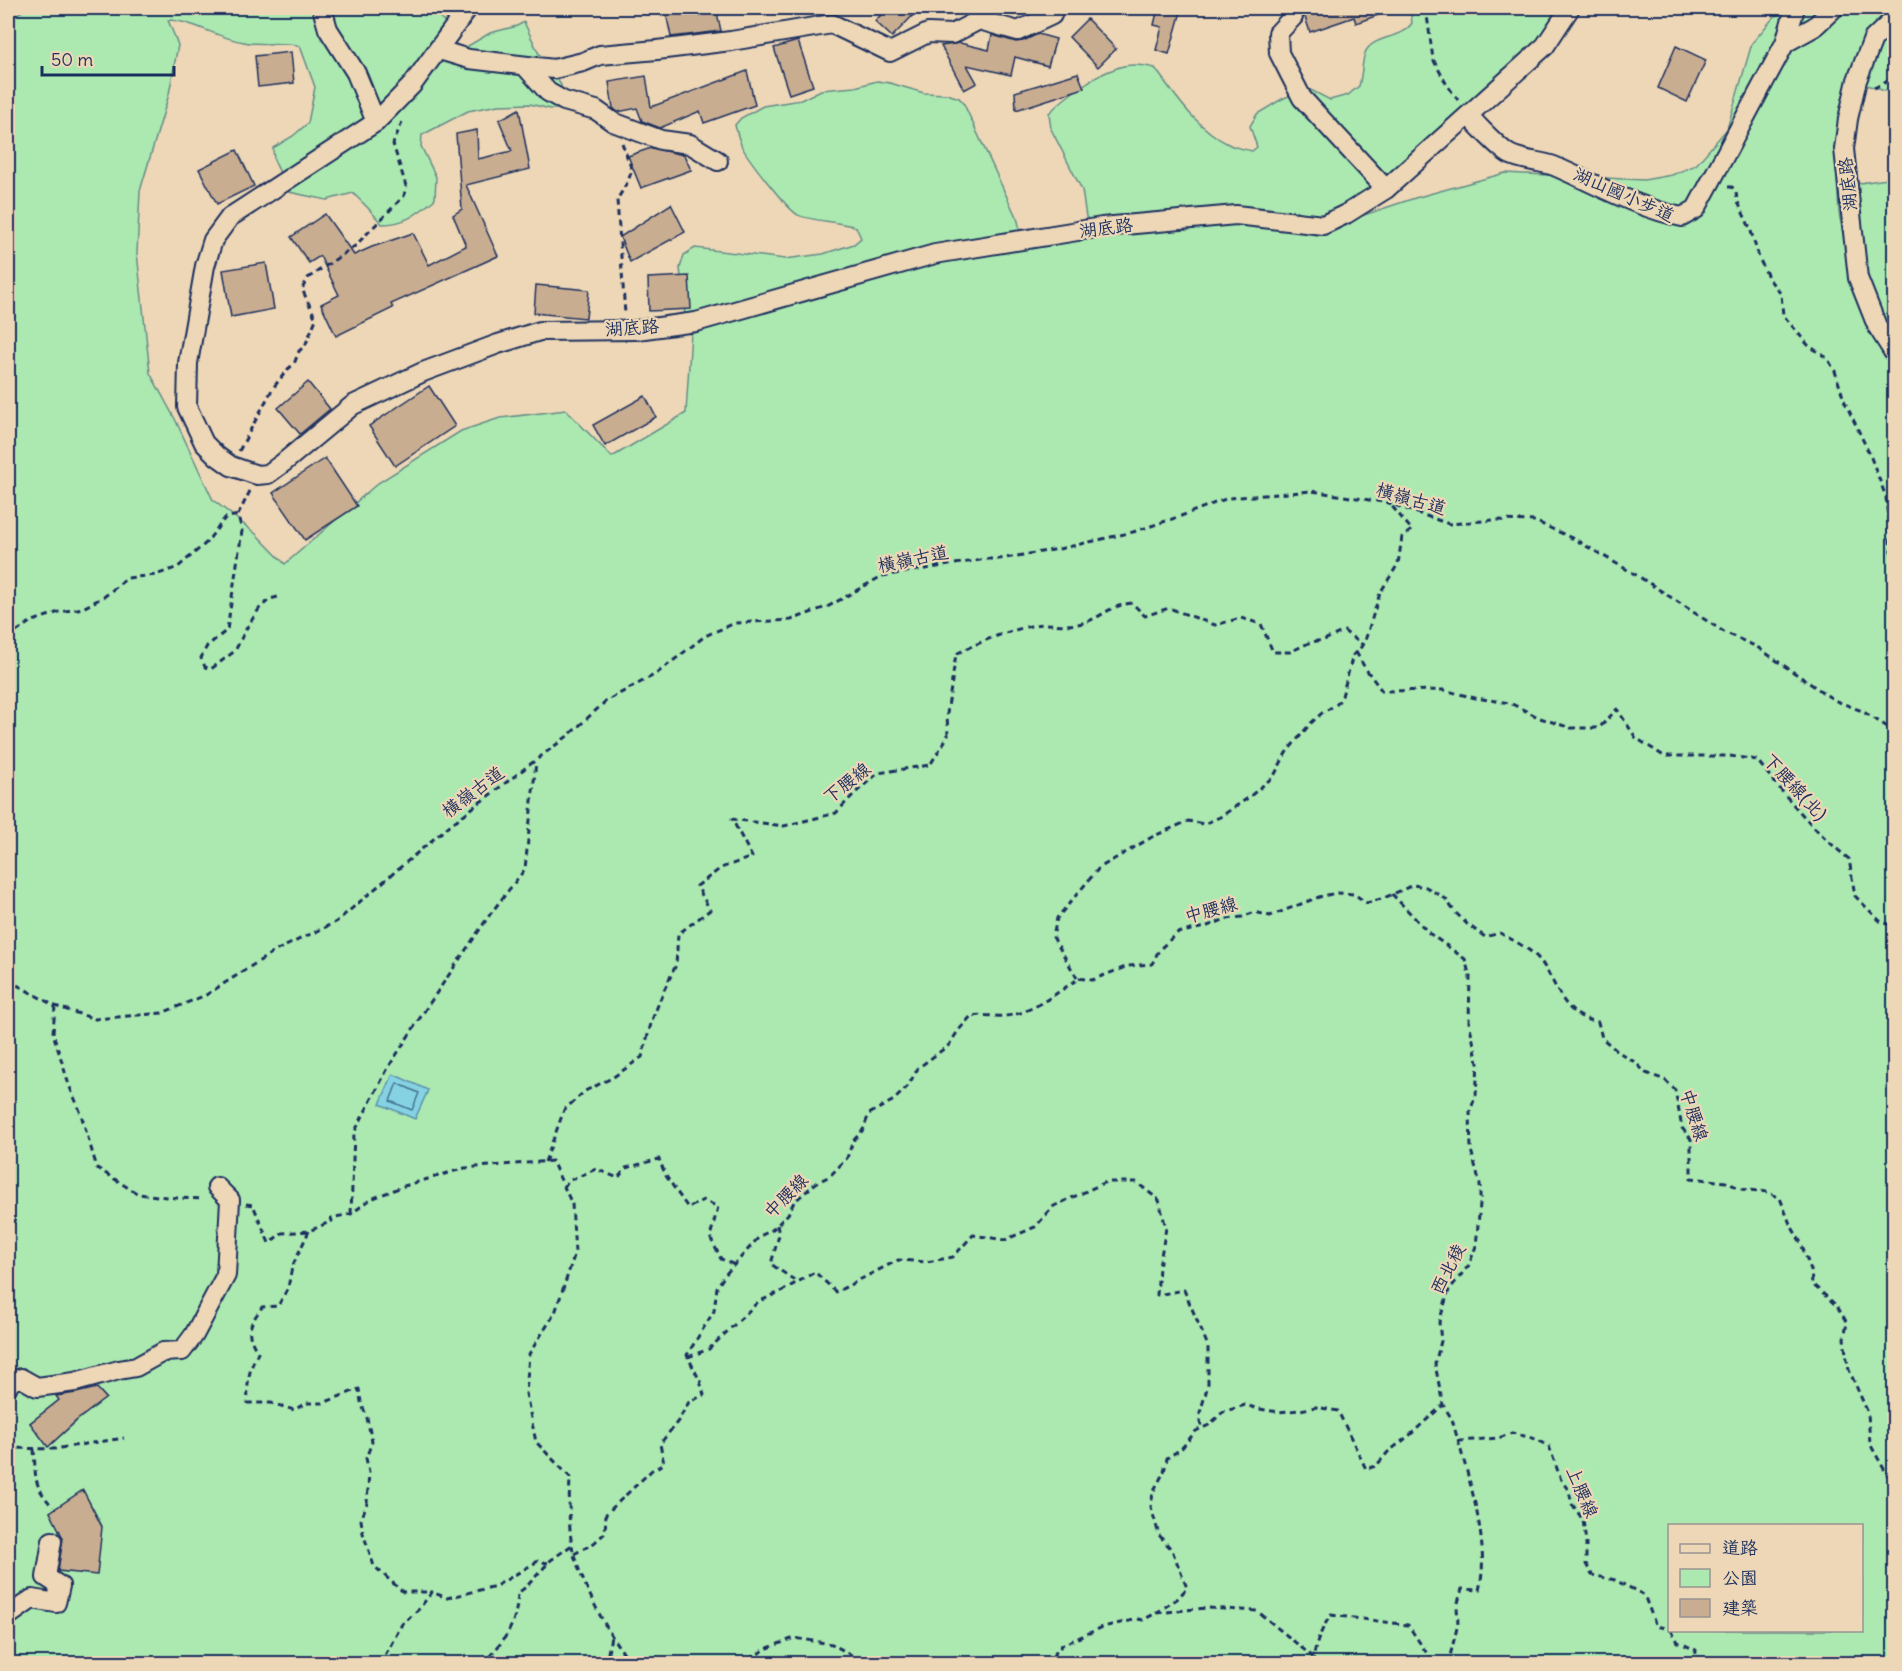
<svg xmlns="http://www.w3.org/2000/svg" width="1902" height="1671" viewBox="0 0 1902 1671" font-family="Delius,'LXGW WenKai TC',sans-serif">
  <rect width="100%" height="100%" fill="#edd7b6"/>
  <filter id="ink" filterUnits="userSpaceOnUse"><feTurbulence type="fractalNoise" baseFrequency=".0167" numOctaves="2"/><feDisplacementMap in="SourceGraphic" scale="12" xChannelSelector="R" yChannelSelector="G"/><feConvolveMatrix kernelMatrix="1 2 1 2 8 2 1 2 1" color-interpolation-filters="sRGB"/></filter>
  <g filter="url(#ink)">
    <!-- green -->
    <g fill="#ace9b0" stroke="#648c87" stroke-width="1.5" fill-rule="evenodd">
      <path d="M27,8H431L449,27L437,47L463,49L490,33L517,26L524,22L538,52L561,85L562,94L559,109H550L530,104L498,105L468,111L422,135L421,146L436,177L435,199C417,214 406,224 382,224L368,208L353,193L327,200L289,192L274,160L273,148L293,136L308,123L315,87L300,46C281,41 263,46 244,42C217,38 194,21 168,20L178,45L169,94L140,191L137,253L150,373L175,419L213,500L256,534L285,564L378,483L461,431L500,418L566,410L612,457L686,413L691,332L935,262L1099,232L1236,220L1325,228L1415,198L1505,173L1644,180L1672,175L1696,165L1727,129L1752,43L1774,17L1789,8H1894V95C1879,89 1867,82 1851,86L1835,144L1839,213L1852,282L1866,321L1894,376V1663H8V1530L12,1479L8,1478V20ZM92,1384L106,1398L76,1421L55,1394L70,1387ZM59,1401L76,1422L48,1447L30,1423ZM83,1490L102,1526L62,1534L50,1512ZM1670,1526H1862V1630H1670Z"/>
      <path d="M1410,8H1564L1543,39L1385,181L1323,219L1092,222L1086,217L1082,190L1051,129L1049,113C1067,95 1093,76 1117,68C1129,63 1143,65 1155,68C1176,97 1196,128 1230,145C1236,148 1245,149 1252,151L1257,147L1250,126L1257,114L1282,99L1307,88L1330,100L1348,95L1359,86C1362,76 1362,61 1365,53C1372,35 1401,40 1412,23Z"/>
      <path d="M877,81L890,83L924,93L947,94L959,98L963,102L1018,221L1020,231L1018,233L708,313L685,315L680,268L684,255L695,248L785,259L823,254L854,244L861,238L856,227C844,223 804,219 798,215C785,207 750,161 742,147C739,140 737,133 735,125L741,118L763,106L801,100L821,90L855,87Z"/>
      <path d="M1894,178V343L1864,277L1853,184Z"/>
    </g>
    <!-- water -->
    <path fill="#85d3e2" stroke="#5b91ad" stroke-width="1.5" d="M393,1074L428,1090L415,1119L380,1104Z"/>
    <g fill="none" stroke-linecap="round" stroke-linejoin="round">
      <!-- shore -->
      <path stroke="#457193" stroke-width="1.5" d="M397,1083L419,1093L412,1110L390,1101Z"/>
    </g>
    <!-- building -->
    <g fill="#c9ad91" stroke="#1b2f5e" stroke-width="1.5">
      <path d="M665,8H716L721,31L671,37Z"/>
      <path d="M888,8H920L892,37L875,21Z"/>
      <path d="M1158,8H1182L1169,54L1156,50L1162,27L1154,25Z"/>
      <path d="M1302,8H1394L1395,9L1356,23L1354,17L1310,32Z"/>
      <path d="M1087,19L1116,49L1098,67L1069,37Z"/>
      <path d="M1038,34L1056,39L1048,66L1015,57L1011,75L967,65L977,83L964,90L941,46L960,43L989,50L992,35L1016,42L1023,41Z"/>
      <path d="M798,41L813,86L789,94L774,48Z"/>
      <path d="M1676,46L1706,60L1687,102L1658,88Z"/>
      <path d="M291,52L294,83L258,87L255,56Z"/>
      <path d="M747,71L755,105L704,123L700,111L660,128L642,121L637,108L618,112L613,108L609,82L646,76L651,107Z"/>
      <path d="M1078,73L1084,88L1016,110L1015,92Z"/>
      <path d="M519,109L530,169L466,185L498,256L391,304L393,308L336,336L321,304L339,295L320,256L309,263L291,237L325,214L354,255L372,247L413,233L429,265L466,246L453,215L462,209L456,134L477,130L478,159L512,151L499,120Z"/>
      <path d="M651,148L684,155L691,170L641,188L628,156Z"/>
      <path d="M237,150L254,186L217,204L199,169Z"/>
      <path d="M671,204L685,232L630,262L620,237Z"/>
      <path d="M266,263L274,309L231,317L223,270Z"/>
      <path d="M689,276L691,309L649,311L648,278Z"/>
      <path d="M536,285L589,290L586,318L534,313Z"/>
      <path d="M308,382L330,409L300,434L278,408Z"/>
      <path d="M429,386L455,426L395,466L369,426Z"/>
      <path d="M645,396L656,417L605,446L593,425Z"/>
      <path d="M325,458L357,506L305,540L273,493Z"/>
      <path d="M97,1388L106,1398L76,1421L48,1447L30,1423L59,1400L56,1396L76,1393Z"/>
      <path d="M83,1490L102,1527L97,1575L58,1571L63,1538L50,1512Z"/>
    </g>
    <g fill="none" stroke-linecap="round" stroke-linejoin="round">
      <defs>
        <g id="minor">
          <path d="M322,8L328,29L356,73L376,122"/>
          <path d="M468,8L412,85L376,122L230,217L213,240L205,266L188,363L187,407L204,443L217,456L231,466L257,475L268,474L283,463L353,405L423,372L498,344L540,331L637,330L696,322L935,254L1102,227L1236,215L1323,225L1346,214L1386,189L1545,46L1570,8"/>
          <path d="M1293,17L1278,33L1279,53L1302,98L1386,189"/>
          <path d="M1894,19L1873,39L1857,80L1848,119L1844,149L1858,278L1877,326L1894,353"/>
          <path d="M1785,43L1814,27L1834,8"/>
          <path d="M439,50L469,59L554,69L583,62L600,55L657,50L731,41L832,24L890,52L928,33L952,34L979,20L1018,31L1052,15"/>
          <path d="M525,66L548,92L564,101L596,110L613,122L661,140L690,144L718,161"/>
          <path d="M1469,116C1477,125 1499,148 1509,154C1522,161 1540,161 1554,166C1596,184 1637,208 1682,217L1696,209L1710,183L1785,43L1795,8"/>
          <path d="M8,1386L11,1381L21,1378L37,1387L75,1382L119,1370L136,1367L163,1352L182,1351L194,1335L226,1275L230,1200L217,1187"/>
          <path d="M8,1616L32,1599L56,1603L60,1586L46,1577L52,1541"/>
        </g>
      </defs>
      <!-- minor casing -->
      <use href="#minor" stroke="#1b2f5e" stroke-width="22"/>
      <!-- path -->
      <g stroke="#1b2f5e" stroke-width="3" stroke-dasharray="6 4.5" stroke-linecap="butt">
        <path d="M1426,8L1433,59L1447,85L1458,100"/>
        <path d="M1874,88L1894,78"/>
        <path d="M622,143L632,170L628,181L617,200L625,314"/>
        <path d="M1728,187H1732L1736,192L1737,200L1750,228L1759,258L1769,279L1781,294L1783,315L1808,345L1827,358L1835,371L1844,400L1870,455L1886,497L1891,551L1894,559"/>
        <path d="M239,451L273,388L288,369L294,364L299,351L305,346L316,319L302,289L308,278L355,246L404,196L406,186L393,144L402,122"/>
        <path d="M250,491L238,515L242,531L227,630L207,646L201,658L205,667L211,669L235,651L246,629L259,609L270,599L278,597"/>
        <path d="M8,638L30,622L59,612L83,608L105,596L127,578L156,575L178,567L206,543L225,518L238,515"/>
        <path d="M1356,652L1365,668L1382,691L1444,690L1475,698L1510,703L1540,718L1571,728H1599L1617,709L1636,738L1664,756H1730L1757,760C1785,796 1814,831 1849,859L1855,896L1880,921L1894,926"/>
        <path d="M1392,894L1429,933L1465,959L1470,977L1469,1022L1478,1063L1476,1095L1470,1111L1471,1150L1480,1184V1204L1476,1246L1469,1265L1449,1290L1439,1322L1441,1341L1435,1364L1443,1405L1452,1419C1465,1468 1492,1541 1479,1590L1462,1589L1457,1606L1458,1624L1448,1664"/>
        <path d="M1077,978L1053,937L1057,918L1099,868L1152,837L1188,821L1204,824L1220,817L1248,798L1274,776L1286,753L1310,724L1322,713L1337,704L1342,696L1353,655L1364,644L1380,593L1398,564L1402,537L1412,530L1390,504"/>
        <path d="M8,980L55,1006L95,1019L162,1013L206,995L275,951L336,922L450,825L569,735L606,701L656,674L705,636L735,623L791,620L829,606L882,576L986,559H999L1059,549L1133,532L1181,516L1228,498L1312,491L1389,503L1449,524L1494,520L1535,521L1576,540L1638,576L1724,632L1757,647L1834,700L1862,711L1894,731"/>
        <path d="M55,1006L53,1033L69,1085L80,1111L97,1168L138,1194L177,1198L203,1199"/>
        <path d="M545,1162L564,1110L585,1091L612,1078L642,1057L652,1020L664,990L676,965L678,934L710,910L697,886L721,868L752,857L732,819L784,826L836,813L853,795L878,773L930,765L948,736L947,714L956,654C981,641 1007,631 1035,625C1051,622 1069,628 1086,622C1105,615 1109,606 1132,603L1145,616L1169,608L1215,625L1241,618L1261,624L1273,652H1290L1311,642L1324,640L1344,631L1363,645"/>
        <path d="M564,1187L568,1181L596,1169L618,1178L626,1168L659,1159L666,1176L688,1208L703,1200L718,1207L710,1237L721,1259L735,1265"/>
        <path d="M246,1204L253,1205L269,1243L282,1233L309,1231L332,1221L331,1218L351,1214L371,1199L404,1186L465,1168L552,1161L572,1204L575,1253L555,1313L529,1354L526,1394L536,1442L570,1477C569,1502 568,1527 573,1551C579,1576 606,1631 622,1651C626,1655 631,1659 635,1664"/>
        <path d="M351,1214L354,1133L388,1068L427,1007L491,913L525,869L536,762"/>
        <path d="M777,1225L779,1235L771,1264L797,1282"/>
        <path d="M309,1231L292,1267L288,1288L278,1306L262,1307C248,1327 245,1332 258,1353C248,1370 247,1384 248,1403H271L294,1410L306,1403H323L359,1389L361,1402L367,1418L372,1442L366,1458L369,1472L367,1503L361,1520L363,1533L374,1566L403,1592H432L430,1595"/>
        <path d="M688,1357L709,1349L758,1302L782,1291L815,1272L836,1292L898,1260L927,1262L953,1257L973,1235L1005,1240L1035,1227L1054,1206L1106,1182H1136L1159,1200L1166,1228L1159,1267L1157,1295L1184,1290L1208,1346V1385L1200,1413L1201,1429"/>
        <path d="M1458,1442L1460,1441L1499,1438L1512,1433L1536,1439L1549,1446L1561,1480L1569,1491L1572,1504L1583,1520L1586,1542V1564L1592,1575L1615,1580L1644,1595L1656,1626L1670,1629"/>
        <path d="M8,1448L54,1449L124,1438"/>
        <path d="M34,1449C36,1477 32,1484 53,1507"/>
        <path d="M1894,1501V1512"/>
        <path d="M574,1554L594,1543L605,1533L606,1514L652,1470L664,1464L660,1444L678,1421L689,1402L704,1395L700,1381L687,1355L714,1311L717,1287L725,1275L760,1236L772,1230L788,1214L794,1202L816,1183L830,1176L847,1158L853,1141L863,1130L869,1114L894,1100L908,1086L918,1068L949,1045L958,1031L971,1016C983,1014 993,1017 1004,1016C1029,1015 1055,994 1075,981L1077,978L1092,980L1128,966L1152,964L1159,950L1177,933L1205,927L1226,919L1242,917L1255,912L1270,916L1319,897L1336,893L1354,894L1367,903L1384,898L1413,885L1426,887L1446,899L1454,911L1467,924L1485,937L1500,933C1514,941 1532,949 1542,963C1560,989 1562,1016 1598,1022L1602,1038L1617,1051L1636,1063L1646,1073L1665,1080L1675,1090L1682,1128L1691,1139V1178L1726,1182L1741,1189L1767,1192L1780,1198L1790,1224L1800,1241L1811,1270L1812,1284L1837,1306L1847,1323L1844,1338L1846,1354L1849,1370L1868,1413L1870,1444L1888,1476L1894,1483"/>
        <path d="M1156,1613L1177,1599L1187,1588L1172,1550L1159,1535L1151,1507L1153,1492L1164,1472L1167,1458L1181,1449L1196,1431L1209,1425L1223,1412L1245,1405L1259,1409L1279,1412L1300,1410L1316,1407L1338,1411L1366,1469L1376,1466L1388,1452L1410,1435L1443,1405"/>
        <path d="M1671,1630L1678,1642L1696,1650L1695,1664"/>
        <path d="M386,1664L383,1659L402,1624L419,1609L432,1592L447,1598L496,1586L538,1561L548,1563"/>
        <path d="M483,1664C505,1639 516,1628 518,1593L526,1587L551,1560L572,1545"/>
        <path d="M606,1664L611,1636"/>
        <path d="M740,1664L768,1648L794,1638L832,1644L867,1664"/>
        <path d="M1046,1664L1062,1645L1103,1627L1138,1619L1143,1620L1156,1613L1207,1608L1257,1611L1313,1657"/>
        <path d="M1208,1664H1212"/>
        <path d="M1313,1664C1313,1649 1322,1627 1331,1615L1408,1625L1434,1664"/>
      </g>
      <!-- minor -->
      <use href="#minor" stroke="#edd7b6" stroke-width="18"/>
    </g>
  </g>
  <g text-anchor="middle" stroke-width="4.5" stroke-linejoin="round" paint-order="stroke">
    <!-- street labels -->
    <g font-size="18" fill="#1b2f5e" stroke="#edd7b6">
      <text transform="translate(1848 184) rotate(-96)" y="6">湖底路</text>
      <text transform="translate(1624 195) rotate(24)" y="6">湖山國小步道</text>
      <text transform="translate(1106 228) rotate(-7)" y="6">湖底路</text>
      <text transform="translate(632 328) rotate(-4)" y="6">湖底路</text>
      <text transform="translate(1411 499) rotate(16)" y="6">橫嶺古道</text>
      <text transform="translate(913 559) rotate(-12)" y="6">橫嶺古道</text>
      <text transform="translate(847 783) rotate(-38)" y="6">下腰線</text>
      <text transform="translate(1795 787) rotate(47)" y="6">下腰線(北)</text>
      <text transform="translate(473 792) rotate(-37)" y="6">橫嶺古道</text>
      <text transform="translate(1211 910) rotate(-15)" y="6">中腰線</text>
      <text transform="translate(1694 1115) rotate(73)" y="6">中腰線</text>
      <text transform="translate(786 1196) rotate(-45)" y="6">中腰線</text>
      <text transform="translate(1448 1269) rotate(-63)" y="6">西北稜</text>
      <text transform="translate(1582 1492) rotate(67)" y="6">上腰線</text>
    </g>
  </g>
  <!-- margin -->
  <rect width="1902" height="1671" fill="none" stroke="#edd7b6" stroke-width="30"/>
  <rect x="15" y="15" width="1872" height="1641" fill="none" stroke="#1b2f5e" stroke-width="2" filter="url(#ink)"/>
  <!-- legend -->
  <rect x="1668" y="1524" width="195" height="108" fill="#edd7b6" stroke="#999493" stroke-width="1.5"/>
  <rect x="1680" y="1544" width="30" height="9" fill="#edd7b6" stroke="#999493" stroke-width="1.5"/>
  <text x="1722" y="1554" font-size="18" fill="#1b2f5e">道路</text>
  <rect x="1680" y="1569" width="30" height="18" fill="#ace9b0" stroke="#999493" stroke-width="1.5"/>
  <text x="1722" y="1584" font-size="18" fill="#1b2f5e">公園</text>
  <rect x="1680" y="1599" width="30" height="18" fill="#c9ad91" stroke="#999493" stroke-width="1.5"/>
  <text x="1722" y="1614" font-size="18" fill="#1b2f5e">建築</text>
  <!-- scale -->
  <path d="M42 66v9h132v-9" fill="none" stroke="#1b2f5e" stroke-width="3"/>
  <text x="51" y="66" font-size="18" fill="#1b2f5e" stroke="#edd7b6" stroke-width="4.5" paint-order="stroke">50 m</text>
</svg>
